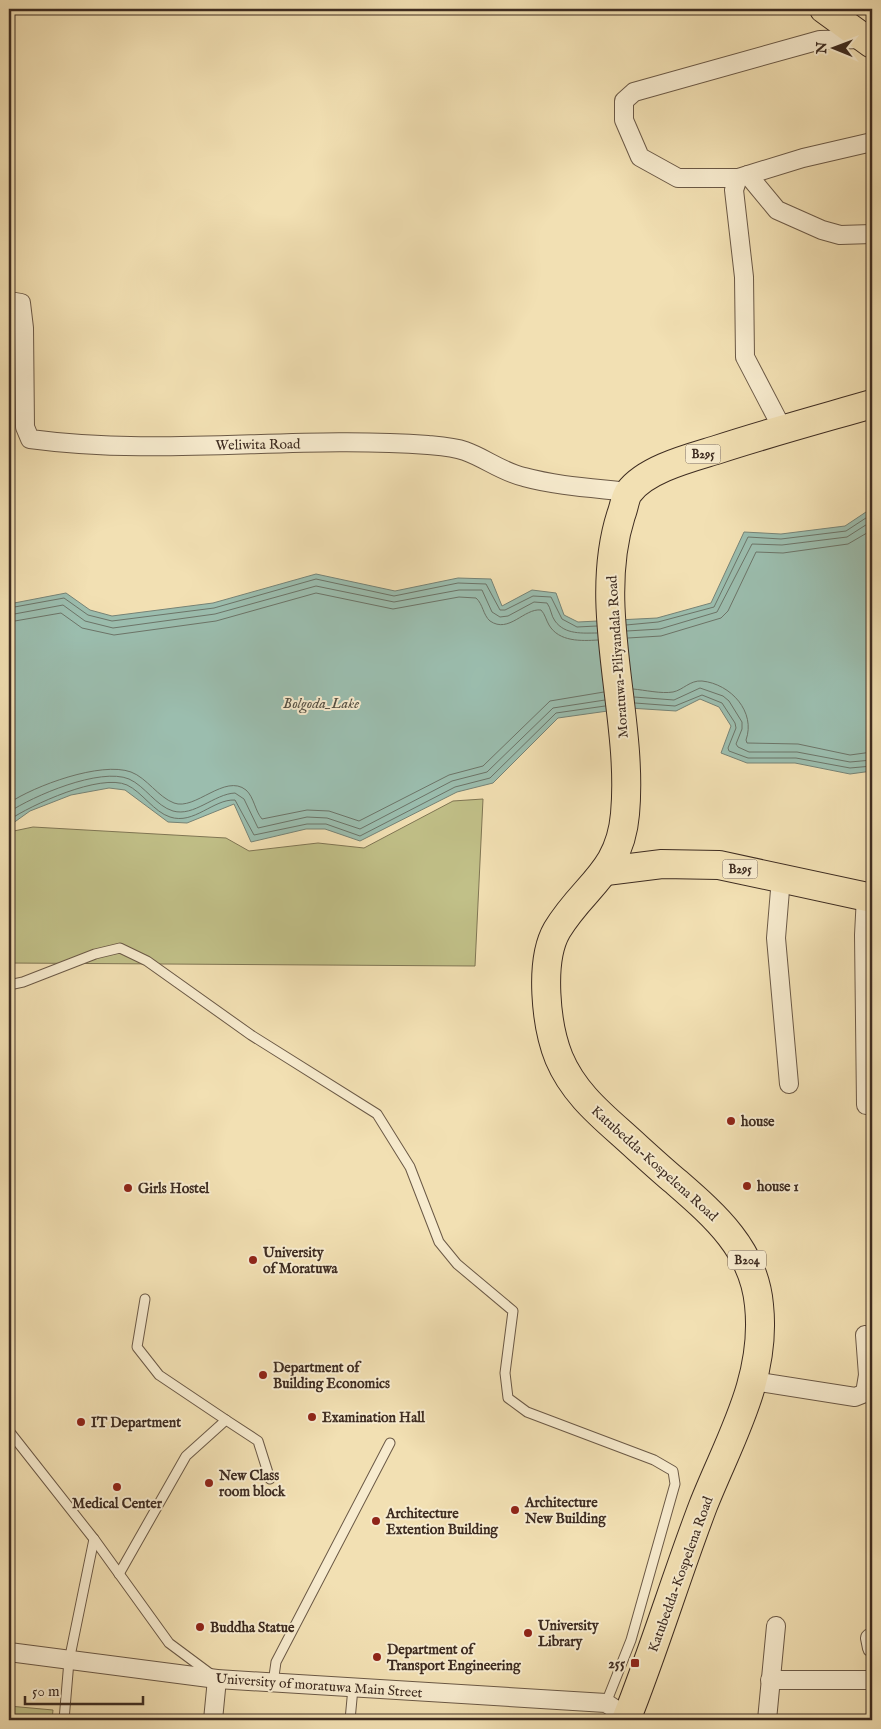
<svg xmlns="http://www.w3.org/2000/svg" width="881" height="1729" viewBox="0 0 881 1729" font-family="'IM FELL English',serif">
  <rect width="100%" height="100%" fill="#f2e0b3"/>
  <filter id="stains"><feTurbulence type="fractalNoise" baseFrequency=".004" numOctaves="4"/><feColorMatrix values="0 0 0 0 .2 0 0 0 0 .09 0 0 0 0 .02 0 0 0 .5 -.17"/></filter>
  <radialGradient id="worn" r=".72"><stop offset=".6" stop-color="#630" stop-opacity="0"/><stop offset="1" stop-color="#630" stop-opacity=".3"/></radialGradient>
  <!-- green -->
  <g fill="#c1c088" stroke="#807654">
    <path d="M483,799L475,966L9,963V832L33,827L226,838L249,851L318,843L364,848L453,801Z"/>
    <path d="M9,1706L53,1710L52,1720H9Z"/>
  </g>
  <!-- water -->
  <path fill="#9bbdae" stroke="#768376" d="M872,508V771L850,774L795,763H747L721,753L731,726L719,707L700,699L676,711L629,708L558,718L493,783L457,792L360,841L325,829H306L251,842L234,804L187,823L168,822L125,790L109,788L71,795L30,811L9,826V604L66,593L90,610L112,616L213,603L316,574L395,591L458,578L491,579L502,606L532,590L556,593L564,615L578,622L657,618L711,603L744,532L781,534L845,526Z"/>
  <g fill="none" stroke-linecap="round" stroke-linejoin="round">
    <!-- shore -->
    <g stroke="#6c7468" stroke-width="1">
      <path d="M9,608L64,598L88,615L112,621L214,608L316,579L394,596L458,583L486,584L500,610H505L533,596L551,597L562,619L577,627L597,626"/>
      <path d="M9,615L63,605L85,621L113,628L215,614L316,586L394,602L459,590H482L492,612L500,617L508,616L534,602L547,603C551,608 551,616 555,621C565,635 583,633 597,633"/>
      <path d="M9,622L61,613L82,628L114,635L216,621L316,593L393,609L459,597L476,598C483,604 483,615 490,621C509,634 524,608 541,610C545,614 546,620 549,625C559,642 581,641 598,640"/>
      <path d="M626,625L658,622L714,607L748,537L781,539L846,531L872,514"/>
      <path d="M627,631L660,629L717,612L752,544L782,545L847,537L872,521"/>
      <path d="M628,638L661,636L721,618L728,611L756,552L783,553L848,544L872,530"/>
      <path d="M633,689C645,690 661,694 673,692C683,690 690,680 702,681C731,684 756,712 746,740L747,743L798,744L850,755L872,752"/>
      <path d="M634,697L674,700L700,688L723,696L729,701L742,722V729L736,744L738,747L749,752H797L850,762L872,760"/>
      <path d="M635,703L675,706L702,695L722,703L735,723L736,728L728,748L729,751L748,758H796L850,768L872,766"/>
      <path d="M9,803C34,786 101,761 131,772C147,778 158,797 174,803C195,811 225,773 246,790C254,797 255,811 262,819L307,810L329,811L359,821L449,775L483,766L550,701L604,692"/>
      <path d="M9,812C33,796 100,767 129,779C145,786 156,806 173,811C194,817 214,794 235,793L244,799L258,828L307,817L327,818L360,829L452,781L487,772L553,708L605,700"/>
      <path d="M9,820C31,805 100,773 127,785C142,792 154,812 170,817C194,825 213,799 235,800L254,835L307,824H326L360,836L455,787L490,778L556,713L605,706"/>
    </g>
    <defs>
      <g id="service">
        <path d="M9,985L23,982L95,954L120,948L147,961L251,1035L377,1114L410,1167L439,1242L457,1264L513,1311L505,1373L508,1398L527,1412L654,1460L673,1471L675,1484L631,1640L606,1703"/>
        <path d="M145,1299L137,1347L159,1375L226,1420"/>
        <path d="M9,1431L94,1539L169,1643L212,1675"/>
        <path d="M119,1574L186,1456L226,1420L258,1441L270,1479"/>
        <path d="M273,1683L276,1662L390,1443"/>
        <path d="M64,1720L69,1661L94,1539"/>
        <path d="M350,1720L353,1688"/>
      </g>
      <g id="minor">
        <path d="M748,175L777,210L822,230L840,235L872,234"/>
        <path d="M738,178H678L640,157L624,120V101L634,92L820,40L865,39"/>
        <path d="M9,301L21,303L24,328L25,427L30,439C162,457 295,435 428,445C439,446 454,447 465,451C485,458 502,472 524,477C557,486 594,488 629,492"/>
        <path d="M782,428L745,357L744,277L734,190L738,178L803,158L872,142"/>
        <path d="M781,878L776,938L789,1084"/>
        <path d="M866,896L864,935L866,1105"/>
        <path d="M754,1381L855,1397L865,1393L868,1375L865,1335"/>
        <path d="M870,1638L872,1648"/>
        <path d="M9,1652L217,1679L606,1703L627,1717"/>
        <path d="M770,1680H872"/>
        <path d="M213,1720L217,1679"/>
        <path d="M767,1720L776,1626"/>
      </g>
      <g id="primary">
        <path d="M824,9L872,44"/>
        <path d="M606,871L662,864L719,865L872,898"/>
        <path d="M626,1720C654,1650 676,1577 703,1506C729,1440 767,1379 759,1305C754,1249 714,1215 675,1181C656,1165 638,1148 620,1132C595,1110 572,1089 559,1058C546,1026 539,961 557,930C584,885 620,873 625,814C634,716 591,609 621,515C624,508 625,497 629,492C646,469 690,458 716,450C768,433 820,419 872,404"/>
      </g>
    </defs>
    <!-- service casing -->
    <use href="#service" stroke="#6b5946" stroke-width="11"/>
    <!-- minor casing -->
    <use href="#minor" stroke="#6b5946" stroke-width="20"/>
    <!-- primary casing -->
    <use href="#primary" stroke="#3e2c21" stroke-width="30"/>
    <!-- service -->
    <use href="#service" stroke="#f7ebce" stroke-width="9"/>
    <!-- minor -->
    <use href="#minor" stroke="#f7ebce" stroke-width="18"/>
    <!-- primary -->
    <use href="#primary" stroke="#f2e0b3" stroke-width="28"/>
  </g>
  <!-- markers -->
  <g fill="#8f2418" stroke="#f7ebce" stroke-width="2">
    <circle cx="731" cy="1121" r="5"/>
    <circle cx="747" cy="1186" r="5"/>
    <circle cx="128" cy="1188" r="5"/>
    <circle cx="253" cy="1260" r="5"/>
    <circle cx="263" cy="1375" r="5"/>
    <circle cx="312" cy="1417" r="5"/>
    <circle cx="81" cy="1422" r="5"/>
    <circle cx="209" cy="1483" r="5"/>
    <circle cx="117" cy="1487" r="5"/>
    <circle cx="515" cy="1510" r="5"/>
    <circle cx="376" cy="1521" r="5"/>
    <circle cx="200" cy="1627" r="5"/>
    <circle cx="528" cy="1633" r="5"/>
    <circle cx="377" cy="1657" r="5"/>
    <rect x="630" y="1658" width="10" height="10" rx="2.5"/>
  </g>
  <g text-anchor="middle" stroke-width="4" stroke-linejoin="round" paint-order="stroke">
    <!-- shield labels -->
    <g fill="#f7ebce" stroke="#766555" stroke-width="1">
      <rect x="685.5" y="444.5" width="35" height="19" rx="4"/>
      <rect x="722.5" y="859.5" width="35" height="19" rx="4"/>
      <rect x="728" y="1250.5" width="38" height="19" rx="4"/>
    </g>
    <g font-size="12" font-weight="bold" fill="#3e2c21">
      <text x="703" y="458">B295</text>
      <text x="740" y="873">B295</text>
      <text x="747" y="1264">B204</text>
    </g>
    <!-- street labels -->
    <g font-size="14" fill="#3e2c21" stroke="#f7ebce">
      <text transform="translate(258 444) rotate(-1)" y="5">Weliwita Road</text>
      <text transform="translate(617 657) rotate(-94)" y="5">Moratuwa-Piliyandala Road</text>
      <text transform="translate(655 1163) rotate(42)" y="5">Katubedda-Kospelena Road</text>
      <text transform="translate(680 1574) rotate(-70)" y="5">Katubedda-Kospelena Road</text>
      <text transform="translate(319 1685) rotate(4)" y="5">University of moratuwa Main Street</text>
    </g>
    <!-- poi labels -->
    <g font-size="14" font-weight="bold" fill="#3e2c21" stroke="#f7ebce" text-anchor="start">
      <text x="741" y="1126">house</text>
      <text x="757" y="1191">house 1</text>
      <text x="138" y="1193">Girls Hostel</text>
      <text x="263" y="1257">University<tspan x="263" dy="16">of Moratuwa</tspan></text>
      <text x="273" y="1372">Department of<tspan x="273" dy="16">Building Economics</tspan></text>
      <text x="322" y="1422">Examination Hall</text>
      <text x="91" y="1427">IT Department</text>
      <text x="219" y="1480">New Class<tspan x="219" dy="16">room block</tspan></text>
      <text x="525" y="1507">Architecture<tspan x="525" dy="16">New Building</tspan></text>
      <text x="117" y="1508" text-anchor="middle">Medical Center</text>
      <text x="386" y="1518">Architecture<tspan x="386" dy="16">Extention Building</tspan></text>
      <text x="538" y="1630">University<tspan x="538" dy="16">Library</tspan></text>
      <text x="210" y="1632">Buddha Statue</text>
      <text x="387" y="1654">Department of<tspan x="387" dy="16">Transport Engineering</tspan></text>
      <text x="625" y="1668" text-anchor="end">255</text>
    </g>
    <!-- water labels -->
    <g font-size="15" font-style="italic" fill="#555044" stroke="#f7ebce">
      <text x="321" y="708">Bolgoda_Lake</text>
    </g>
  </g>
  <!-- margin -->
  <rect width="881" height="1729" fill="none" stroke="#f2e0b3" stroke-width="30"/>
  <rect x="10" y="10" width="861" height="1709" fill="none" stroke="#3e2c21" stroke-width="2.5"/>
  <rect x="15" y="15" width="851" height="1699" fill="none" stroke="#3e2c21"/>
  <!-- north arrow -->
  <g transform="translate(834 48) rotate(271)" stroke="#f7ebce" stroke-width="4" paint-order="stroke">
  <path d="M0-4L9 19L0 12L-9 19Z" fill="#3e2c21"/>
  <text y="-8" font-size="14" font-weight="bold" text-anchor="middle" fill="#3e2c21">N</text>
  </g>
  <!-- scale -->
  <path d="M25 1696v8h118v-8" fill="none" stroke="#3e2c21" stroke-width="2.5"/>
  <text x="32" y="1696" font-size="15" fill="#3e2c21" stroke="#f7ebce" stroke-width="4" paint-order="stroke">50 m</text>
  <rect width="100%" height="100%" filter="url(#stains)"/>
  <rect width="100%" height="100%" fill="url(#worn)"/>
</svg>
